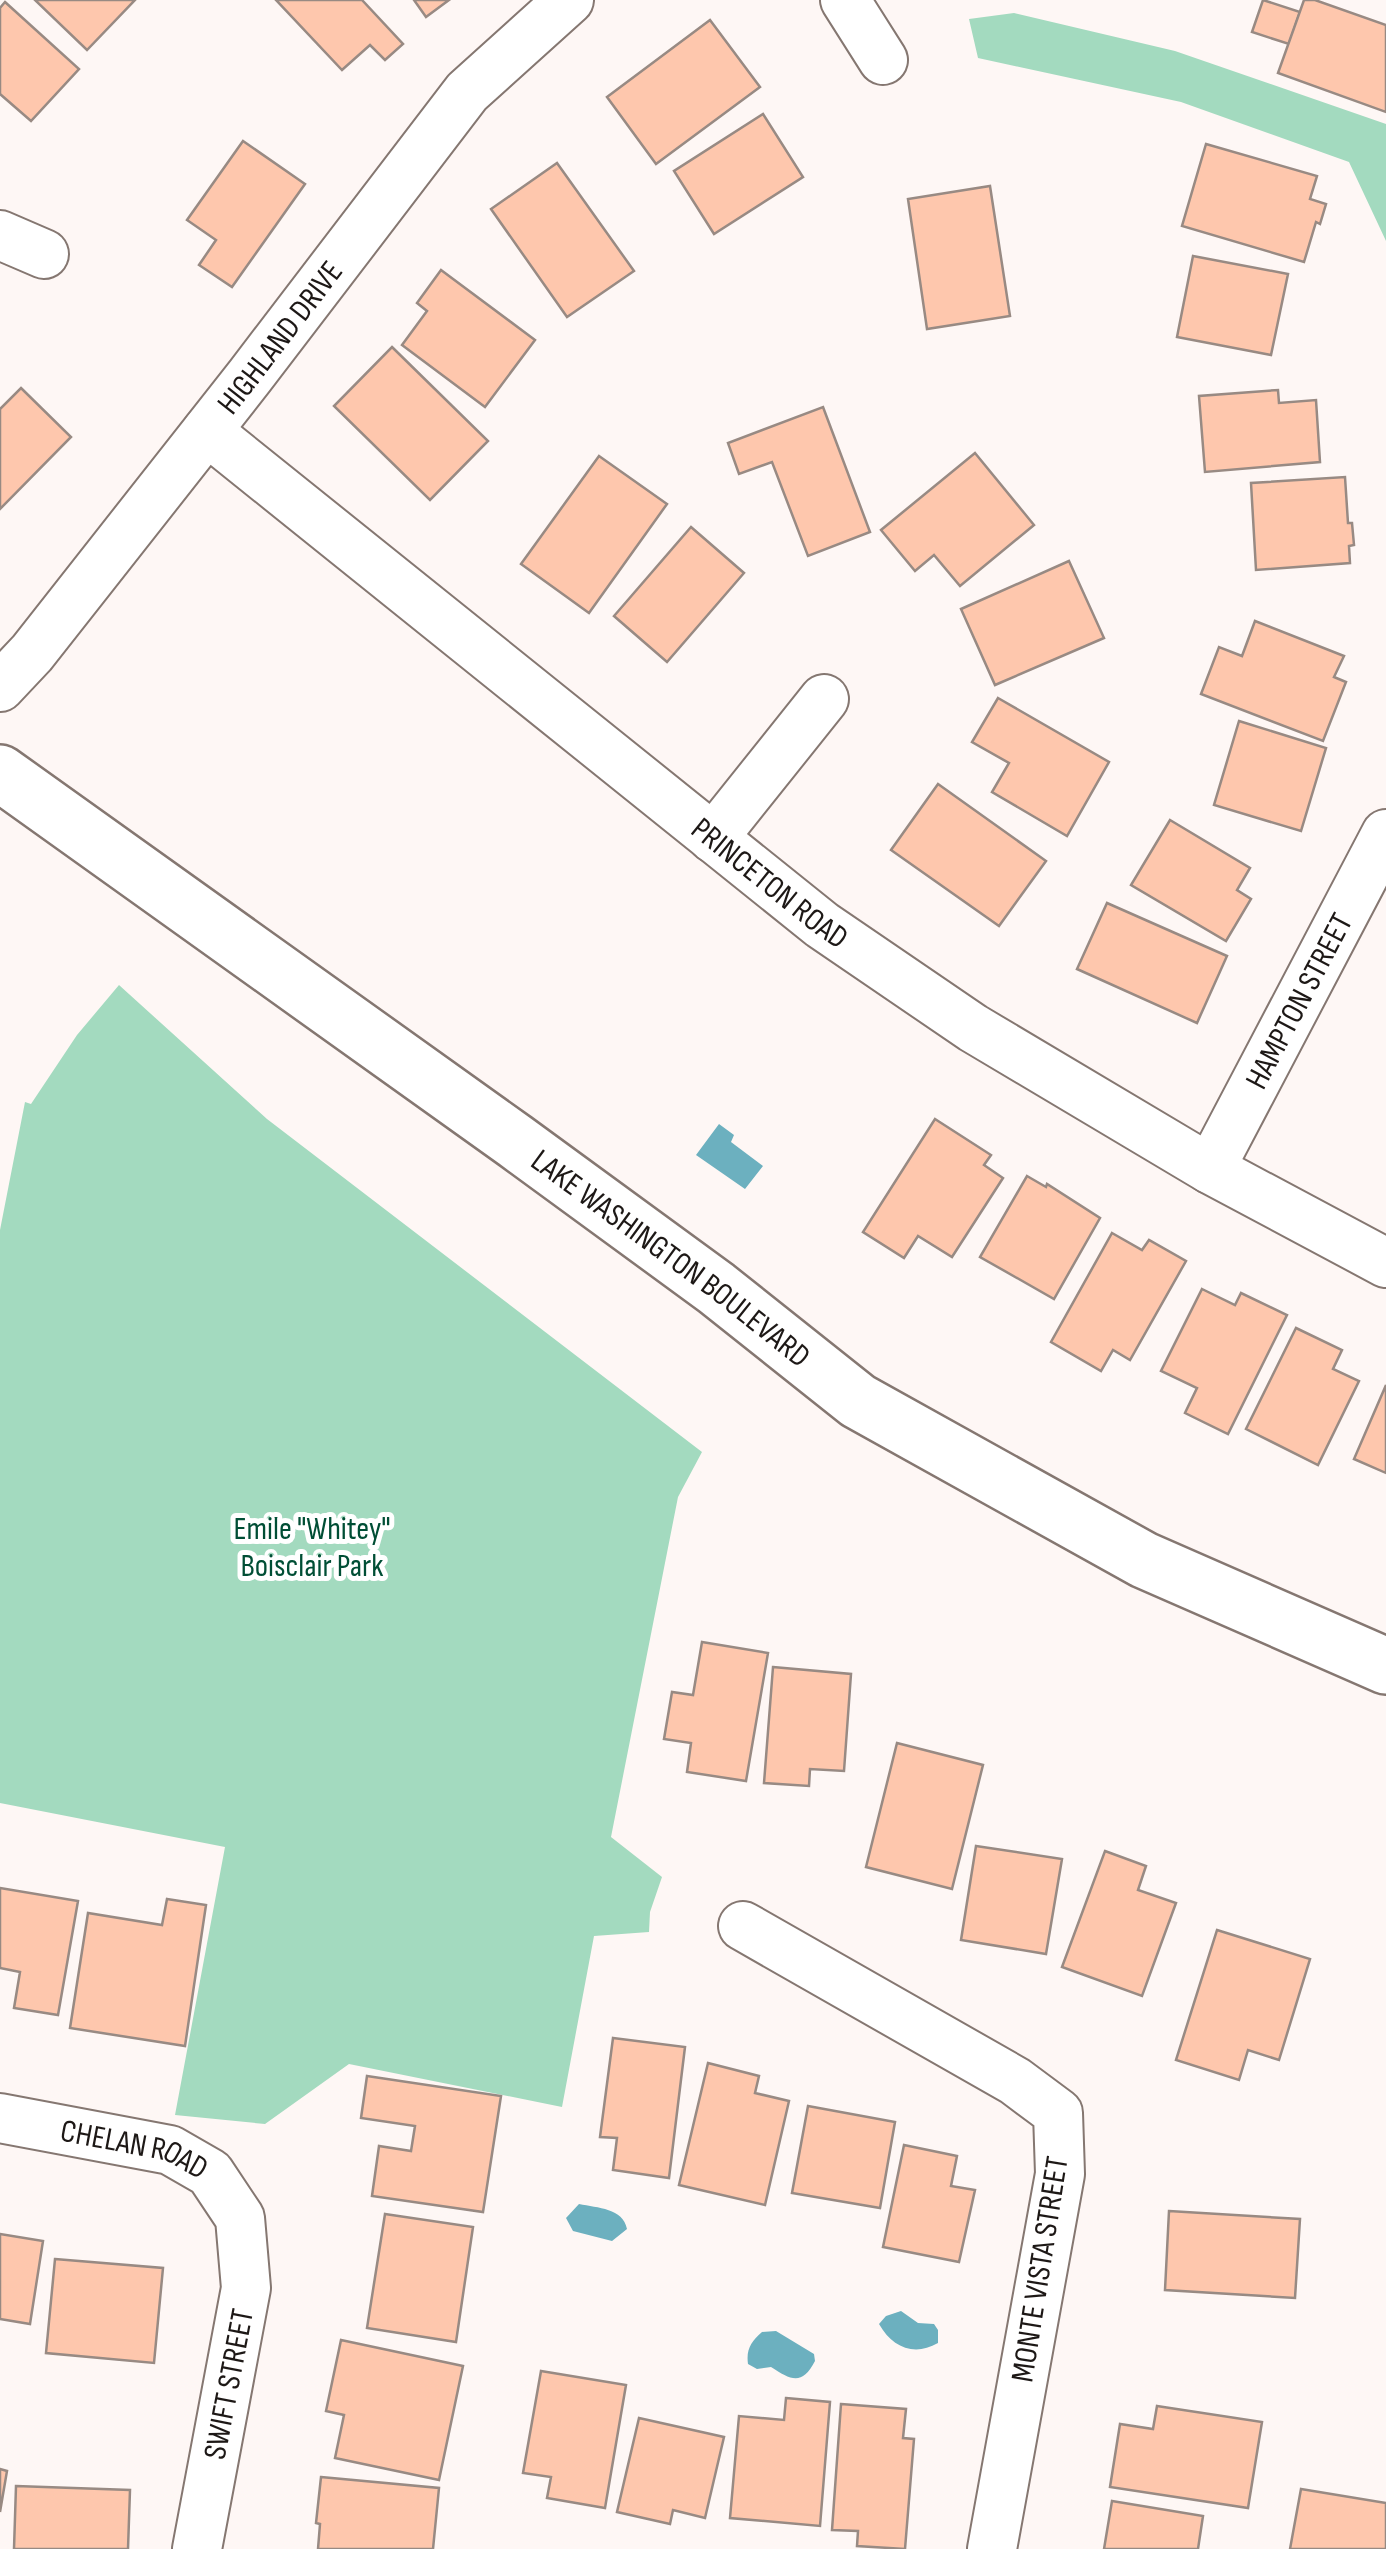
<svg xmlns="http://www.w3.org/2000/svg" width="1386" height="2549" viewBox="0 0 1386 2549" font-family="'Sofia Sans Condensed',sans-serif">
  <rect width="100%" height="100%" fill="#fef7f5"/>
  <!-- green -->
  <g fill="#a3dabf">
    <path d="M1014,13L1175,51L1386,124V241L1349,162L1181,102L978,58L969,19Z"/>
    <path d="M119,985L267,1119L702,1452L678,1497L611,1837L662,1877L650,1912L649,1932L594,1936L562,2107L349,2064L265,2124L175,2115L225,1847L0,1803V1230L25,1102L31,1104L77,1035Z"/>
  </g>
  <!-- water -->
  <g fill="#6cb0bf">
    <path d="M719,1124L734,1135L731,1142L763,1166L745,1189L696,1155Z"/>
    <path d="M579,2204C598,2208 623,2208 627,2229L612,2241L573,2231L566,2218Z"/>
    <path d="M901,2311L918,2323L934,2324L938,2330V2343C914,2357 892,2347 879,2324L886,2316Z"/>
    <path d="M776,2331L814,2354L815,2361C802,2386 791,2380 771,2367L757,2369L748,2364C746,2349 751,2342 762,2332Z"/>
  </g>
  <!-- building -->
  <g fill="#fec7ad" stroke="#988a83" stroke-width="2.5">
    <path d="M35,0H135L87,50Z"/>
    <path d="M276,0H362L403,44L385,60L370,45L342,70Z"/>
    <path d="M414,0H449L426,17Z"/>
    <path d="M1263,0L1300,12L1289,44L1252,32Z"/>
    <path d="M1304,0H1315L1386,25V112L1278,73Z"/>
    <path d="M5,2L79,69L31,121L0,94V8Z"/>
    <path d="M710,20L760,87L656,164L607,97Z"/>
    <path d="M763,114L803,177L714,234L674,171Z"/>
    <path d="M243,141L305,184L232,287L199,265L216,240L187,220Z"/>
    <path d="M1206,144L1317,176L1310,199L1326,204L1320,224L1316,222L1304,262L1182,226Z"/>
    <path d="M557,163L634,271L567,317L491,209Z"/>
    <path d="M990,186L1010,316L927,329L908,199Z"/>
    <path d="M1193,256L1288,274L1271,355L1177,337Z"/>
    <path d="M441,270L535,340L485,407L402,345L427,311L417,303Z"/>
    <path d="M392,347L488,441L430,500L334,406Z"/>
    <path d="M21,388L71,437L0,509V409Z"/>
    <path d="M1278,390L1279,403L1316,400L1320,462L1205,472L1199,396Z"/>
    <path d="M823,407L870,532L808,556L772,462L739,474L728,443Z"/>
    <path d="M975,453L1034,525L960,586L934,555L915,571L881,530Z"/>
    <path d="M599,456L667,504L589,613L521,564Z"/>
    <path d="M1345,477L1348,523H1352L1354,545L1349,546L1350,563L1256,570L1251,483Z"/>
    <path d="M691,527L744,573L667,662L614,616Z"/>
    <path d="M1069,561L1104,638L995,685L961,609Z"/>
    <path d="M1255,621L1344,656L1334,677L1346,682L1323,741L1201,694L1219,647L1242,656Z"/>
    <path d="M998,698L1109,762L1067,836L992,792L1009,763L972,742Z"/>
    <path d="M1239,721L1326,748L1301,831L1214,805Z"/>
    <path d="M938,784L1046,861L999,926L891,850Z"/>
    <path d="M1170,820L1250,868L1237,890L1251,899L1226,941L1131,885Z"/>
    <path d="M1107,903L1227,956L1197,1023L1077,969Z"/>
    <path d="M935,1119L991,1155L984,1165L1003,1178L952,1257L918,1236L904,1258L863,1232Z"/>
    <path d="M1027,1176L1046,1187L1047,1184L1100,1218L1054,1299L980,1257Z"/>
    <path d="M1112,1233L1142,1250L1149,1240L1186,1261L1130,1360L1113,1350L1101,1371L1051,1342Z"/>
    <path d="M1202,1289L1235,1305L1241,1293L1287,1315L1228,1434L1185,1413L1197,1388L1161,1371Z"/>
    <path d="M1296,1328L1342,1350L1333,1369L1359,1381L1318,1465L1246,1429Z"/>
    <path d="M1386,1385V1473L1354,1459Z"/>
    <path d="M702,1642L768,1653L746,1781L687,1772L691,1743L664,1739L672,1692L693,1695Z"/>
    <path d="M773,1667L851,1674L844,1771L810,1769L809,1786L764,1783Z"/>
    <path d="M897,1743L983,1765L952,1889L866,1867Z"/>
    <path d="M976,1846L1062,1859L1046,1954L961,1940Z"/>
    <path d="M1105,1851L1146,1866L1138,1890L1176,1903L1142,1996L1062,1967Z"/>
    <path d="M0,1888L78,1901L58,2015L14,2008L20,1972L0,1968Z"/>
    <path d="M167,1899L206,1905L185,2046L70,2028L88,1913L162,1925Z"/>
    <path d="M1217,1930L1310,1959L1279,2060L1248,2050L1239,2080L1176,2060Z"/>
    <path d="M613,2038L685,2047L669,2178L613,2170L617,2138L600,2137Z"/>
    <path d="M708,2063L759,2076L755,2093L789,2101L765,2205L679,2185Z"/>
    <path d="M367,2076L501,2096L483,2212L372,2196L379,2146L411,2151L415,2126L361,2118Z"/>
    <path d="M808,2106L895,2122L880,2208L792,2193Z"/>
    <path d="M904,2145L957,2156L951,2186L975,2190L959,2262L883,2247Z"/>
    <path d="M1169,2211L1300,2219L1295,2298L1165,2290Z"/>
    <path d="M385,2214L473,2227L456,2342L367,2328Z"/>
    <path d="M0,2234L43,2241L30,2324L0,2319Z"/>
    <path d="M55,2259L163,2268L154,2363L46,2353Z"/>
    <path d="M341,2340L463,2366L439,2480L335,2458L344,2415L326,2411Z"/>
    <path d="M541,2371L626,2385L605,2508L547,2498L551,2477L523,2473Z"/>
    <path d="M786,2398L830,2402L820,2526L730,2518L739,2416L784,2420Z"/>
    <path d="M841,2404L906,2409L903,2438L914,2439L905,2549L857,2546L858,2531L832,2530Z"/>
    <path d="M1157,2406L1262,2422L1248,2508L1110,2487L1120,2424L1153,2429Z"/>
    <path d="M639,2418L724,2437L705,2518L673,2510L670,2524L617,2512Z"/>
    <path d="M0,2469L7,2471L0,2512Z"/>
    <path d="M321,2477L439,2488L433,2549H318L320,2524L316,2523Z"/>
    <path d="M16,2486L130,2490L128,2549H14Z"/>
    <path d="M1301,2489L1386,2503V2549H1290Z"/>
    <path d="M1112,2501L1203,2516L1198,2549H1104Z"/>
  </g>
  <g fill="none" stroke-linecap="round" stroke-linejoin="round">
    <defs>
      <g id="street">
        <path d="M845,0L883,60"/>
        <path d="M0,235L44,254"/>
        <path id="s1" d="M207,431L822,925L973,1028L1210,1169L1386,1263"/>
        <path id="s2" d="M0,687L32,653L250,376L467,92L569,0"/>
        <path d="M713,838L824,699"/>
        <path id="s3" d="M1210,1169L1386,834"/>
        <path d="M743,1926L1015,2081L1058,2113L1060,2174L992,2549"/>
        <path id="s4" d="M0,2118L170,2150L210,2173L240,2218L246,2288L197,2549"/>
      </g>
      <g id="secondary">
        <path id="s5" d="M0,773L515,1141L716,1288L858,1401L1144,1560L1386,1666"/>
      </g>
    </defs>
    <!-- street casing -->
    <use href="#street" stroke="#857771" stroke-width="52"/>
    <!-- secondary casing -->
    <use href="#secondary" stroke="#857771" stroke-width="60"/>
    <!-- street -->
    <use href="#street" stroke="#fff" stroke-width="48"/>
    <!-- secondary -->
    <use href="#secondary" stroke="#fff" stroke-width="55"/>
  </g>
  <g text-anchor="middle" stroke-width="10" stroke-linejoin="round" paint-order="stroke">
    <!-- street labels -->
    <g font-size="32" fill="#1d1816" stroke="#fff">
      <text dy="11" stroke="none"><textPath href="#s2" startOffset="448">HIGHLAND DRIVE</textPath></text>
      <text dy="11" stroke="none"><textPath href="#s1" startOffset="722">PRINCETON ROAD</textPath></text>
      <text dy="11" stroke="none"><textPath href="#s3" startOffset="190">HAMPTON STREET</textPath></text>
      <text dy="11" stroke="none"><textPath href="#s5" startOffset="828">LAKE WASHINGTON BOULEVARD</textPath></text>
      <text dy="11" stroke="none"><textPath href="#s4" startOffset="138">CHELAN ROAD</textPath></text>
      <text transform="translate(1039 2269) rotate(-81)" y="11">MONTE VISTA STREET</text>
      <text transform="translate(228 2384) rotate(-79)" y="11">SWIFT STREET</text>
    </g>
    <!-- park labels -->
    <g font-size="32" fill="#004e35" stroke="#fff">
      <text x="312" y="1539">Emile "Whitey"<tspan x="312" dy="37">Boisclair Park</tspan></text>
    </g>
  </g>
</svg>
